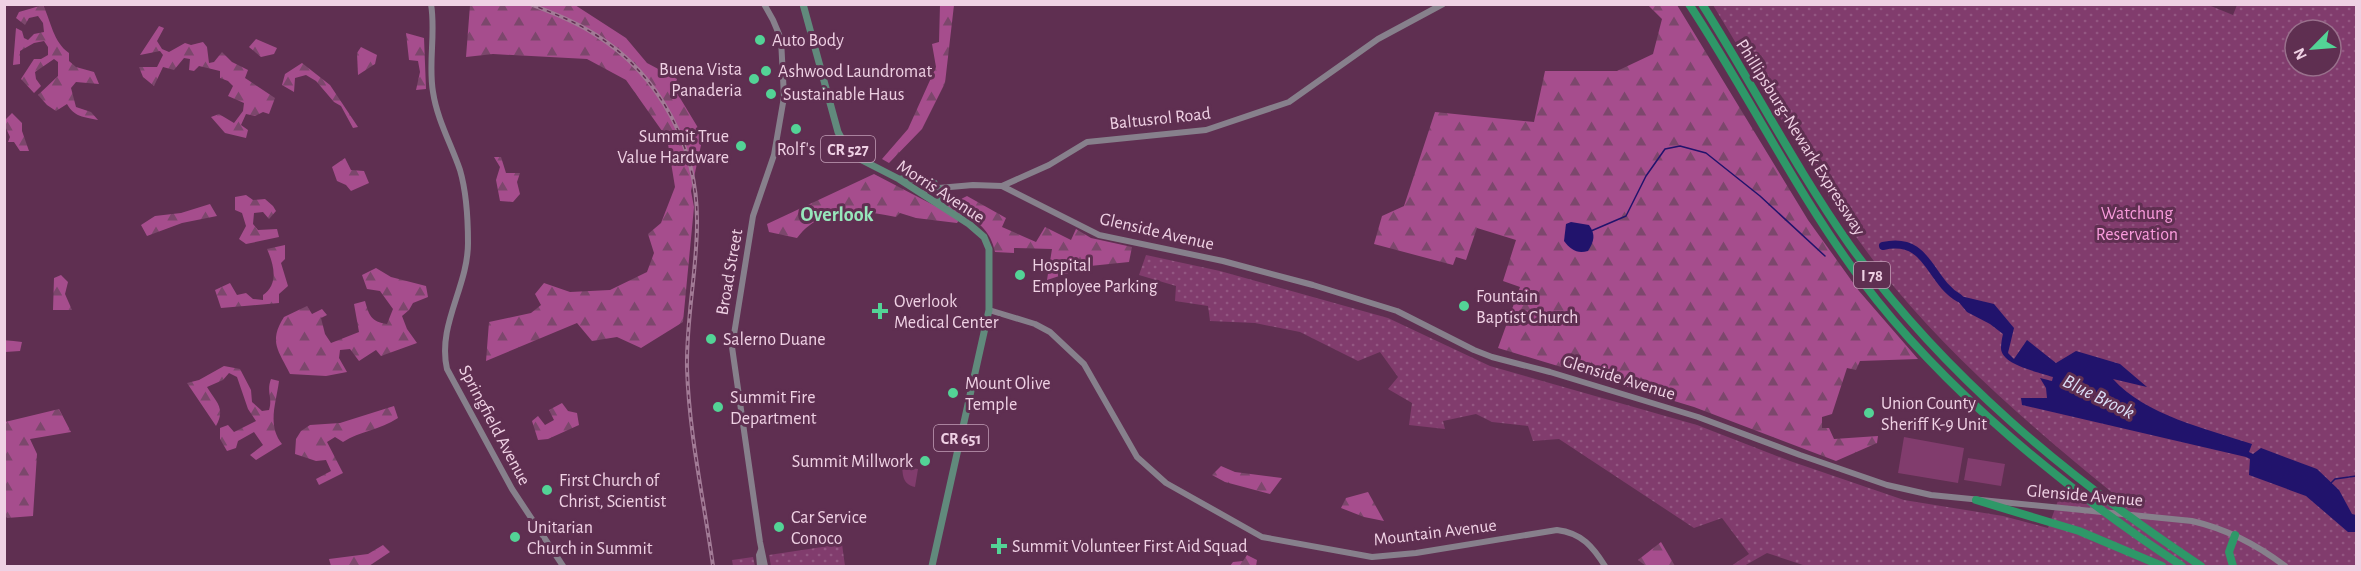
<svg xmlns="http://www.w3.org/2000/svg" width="2361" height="571" viewBox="0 0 2361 571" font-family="'Alegreya Sans',sans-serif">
  <defs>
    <pattern id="forest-firs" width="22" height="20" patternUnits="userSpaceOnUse" patternTransform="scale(1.5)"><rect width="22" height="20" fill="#a64d8d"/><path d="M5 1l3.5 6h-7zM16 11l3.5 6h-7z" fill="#7c476c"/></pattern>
    <pattern id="park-dots" width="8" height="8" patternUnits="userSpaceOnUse" patternTransform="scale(1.5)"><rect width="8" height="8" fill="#813c6d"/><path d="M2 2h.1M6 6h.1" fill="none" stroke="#935782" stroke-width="1.8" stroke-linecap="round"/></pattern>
  </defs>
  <rect width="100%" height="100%" fill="#5f2f51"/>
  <!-- forest -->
  <g fill="url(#forest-firs)">
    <path d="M43,5C51,21 53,42 69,53V61L76,67L94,72L99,84L76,82L71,88L76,107L91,112L98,120C84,117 74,117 67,104L56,111L47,105L38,95L58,76V62L54,59L35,72L36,79L41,86L34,93L21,79L34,59H41L48,55V47L44,41L34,43L20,51V64L13,65L16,28L22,31L24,38L28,40L34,34L44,32L43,23L38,16L29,18L25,25L16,18L19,12Z"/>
    <path d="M470,5H575L626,38L647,63L677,79L674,88L703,136L691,191L694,207L683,322L641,348L617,337L592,341L577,323L486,361L489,322L531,313L541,305L535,294L544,283L570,292L610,290L647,272L654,253L648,234L661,223L675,187L667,138L626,80L587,59L493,54L466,57Z"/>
    <path d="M940,5H954L945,83L922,129L889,163L882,159L908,129L936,67L932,44L939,42Z"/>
    <path d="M1648,5H1677L1808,220L1859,291L1918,359L1860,361L1856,370L1847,368L1832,414L1822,417V428H1829L1834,439L1878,436L1877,443L1836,461L1694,407L1498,348L1520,287L1503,281L1516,240L1477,228L1466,260L1456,257L1453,265L1374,244L1382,216L1404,206L1435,112L1534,122L1545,71H1617L1653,54L1662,19Z"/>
    <path d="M159,26L164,28L157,41L162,49L169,52L185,43L191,45L203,42L207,47L209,63L214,62L222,52L232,62L248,70L245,78L275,98L269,114L263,112L255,116L246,114L241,125L248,130L246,138L225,133L211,117L219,114L234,123L243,111L244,103L228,96L233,86L228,81L220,78V71L199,66L194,71L189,70L190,59L184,58L174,70L163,67L154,86L143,77L139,67H157L163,55L160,51L140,55Z"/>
    <path d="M406,33L424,38L426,89L416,90L420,72L418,61L409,60Z"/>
    <path d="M256,39L277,48L274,54L261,57L249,47Z"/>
    <path d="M361,47L377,55L375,64L358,75L357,53Z"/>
    <path d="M302,63L330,85L358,127L353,128L341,106L334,102L316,81L306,75L295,78L294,92L282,85L285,74Z"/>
    <path d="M12,113L22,123V131L29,151H20L14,142H8L10,137L5,126V120Z"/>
    <path d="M494,157H501L506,173H520L517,182L520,194L513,202L500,201L496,180L500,167Z"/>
    <path d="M345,158L351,170L364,171L369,183L351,191L346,185L337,181L332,167Z"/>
    <path d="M874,174L941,209L967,196L1006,218L1002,227L1036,242L1045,227L1071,240L1076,229L1091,238L1132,247L1129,262L1090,266L1047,280L1052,249L1014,248V253L995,252C991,232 980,224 964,212L957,223L916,218L900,213L896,217C860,209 822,205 797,238L769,232L767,224Z"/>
    <path d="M246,195L253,200L265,199L273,206L276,211L269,219L263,212L254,213L253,224L258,230L277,229L279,237L246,244L239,239L246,226L242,213L235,210V197Z"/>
    <path d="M210,204L217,216L182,223L147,236L141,225L155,216L181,213Z"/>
    <path d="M285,245V259L281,263L288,286L279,294V303L221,308L215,290L230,283L237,295L246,293L253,299L263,300V295C279,284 274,265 267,249Z"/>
    <path d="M376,268L391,277L426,286L428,297L413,303L409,310L402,316L407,329L417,343L381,356L376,350L359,361L350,349L340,350L339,358L347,372L326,376L290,374C279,351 268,342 284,317L307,306L312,314L322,309L327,315L321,318L325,334L331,343L359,332L354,304L365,301C369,315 371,322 387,324L393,309L380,291L367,289L362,275Z"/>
    <path d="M61,275L68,282L65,294L72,310H53L54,278Z"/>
    <path d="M5,340L22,342L20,351L5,352Z"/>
    <path d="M224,366L240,369L251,390L252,402L262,411L269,410C273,398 266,392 271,379L279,381C276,404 267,425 282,444L256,460L250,455L263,445L254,432L238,441L236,448L227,451L220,439V428L228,425L234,432L256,421L248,409L237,377L229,373L223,380L207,387C216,402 226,408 216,426L187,383L199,380Z"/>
    <path d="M562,403L568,411L577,413L579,425L548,439L538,440L532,421L538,416L545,425L554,420L549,410Z"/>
    <path d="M394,406L398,418C380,430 360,431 343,442L335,437L327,442L343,473L319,485L316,479L331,471L326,460L316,461L295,454L296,439L301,431L310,425L340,423Z"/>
    <path d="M59,409L71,432L30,439L37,454L33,516L7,518L4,514L5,422Z"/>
    <path d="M1221,466L1235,472L1282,478L1270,494L1225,482L1212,475Z"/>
    <path d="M1368,492L1384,521L1364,517L1341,508L1346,498Z"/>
    <path d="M1661,542L1675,566H1646L1638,560Z"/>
    <path d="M383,545L390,552L369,566H331L329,559L368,554Z"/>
    <path d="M1247,555L1257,560L1256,566H1230L1233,562L1243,561Z"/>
  </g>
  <!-- park -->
  <g fill="url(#park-dots)" fill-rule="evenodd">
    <path d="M2206,4L2233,15L2237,5H2356V566H1806L1767,553L1744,566H1731L1749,554L1722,518L1694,528L1559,439L1533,441L1528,426L1492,422L1476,414L1443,421L1445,429L1409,425L1412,403L1388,389L1398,377L1380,352L1358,361L1300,332L1255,323L1210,321L1208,306L1175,301L1176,286L1139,275L1146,255L1220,271L1388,318L1490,366L1697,425L1790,461L1904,500L2003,516L2048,528L2059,498L2120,499C2041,435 1959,365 1895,288C1826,204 1770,98 1713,5ZM2295,30H2331V66H2295Z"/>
    <path d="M842,544L845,566H771L769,555Z"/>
    <path d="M753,557L755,566H733L732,560Z"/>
  </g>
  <!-- garden -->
  <g fill="#813c6d">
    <path d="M1904,437L1964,448L1958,483L1898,473Z"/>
    <path d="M1968,458L2005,464L2001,486L1964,480Z"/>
    <path d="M902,466L918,469L915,487C903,484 903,477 902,466Z"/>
  </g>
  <!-- water -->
  <g fill="#21136c">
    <path d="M1571,222L1589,225C1596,235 1594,241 1588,251C1577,254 1571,250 1564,241L1566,224Z"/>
    <path d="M1952,294L1994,304L2014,328L2008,353L2014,359L2027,340L2056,363L2076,351L2120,364L2147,387L2113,379C2145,415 2207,429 2252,444L2249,452L2253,454L2261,448L2317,469L2339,490L2352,514L2356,515V532H2348L2306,496L2249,475L2250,459L2246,457L2022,405L2021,398H2047L2046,388L2040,378L2052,381L2053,377C2039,372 2001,365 2001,348C2001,344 2002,338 2003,334L1990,324L1967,312Z"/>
  </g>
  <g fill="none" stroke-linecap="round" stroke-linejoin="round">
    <!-- stream -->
    <g stroke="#21136c" stroke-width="1.5">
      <path d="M1591,231L1626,216L1646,176L1665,149L1680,146L1706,153L1760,196L1825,256"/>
      <path d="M2330,484L2335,479L2356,476"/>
    </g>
    <!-- river -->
    <path stroke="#21136c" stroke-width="8" d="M1883,246C1929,236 1928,280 1959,298"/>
    <!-- secondary -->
    <g stroke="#87808c" stroke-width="6">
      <path d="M431,4C436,33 428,63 433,92C437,119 451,144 460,170C467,194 468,219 468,243C468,287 437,325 447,369L512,489L563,566"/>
      <path d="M764,4L773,20L781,39L784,97L774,155L753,216L732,347L760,542L765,566"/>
      <path d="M1002,186L1049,165L1087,142L1206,130L1289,102L1378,39L1443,4"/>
      <path d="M923,194L927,189L973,185L1002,186L1099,235L1223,261L1313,285L1397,311L1474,350L1492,357L1550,372L1698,417L1800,455L1887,485L1931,495L2192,521C2227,529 2256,544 2285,566"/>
      <path d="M989,310L1035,324L1050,332L1084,364L1137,457L1166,483L1262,537L1372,557L1416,553L1557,530C1582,533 1593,547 1605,566"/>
      <path d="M760,566L759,555L761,550"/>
    </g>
    <!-- primary -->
    <g stroke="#618a7c" stroke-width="7">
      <path d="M803,4L838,132L846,147L856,157L899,179L969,224L984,237L989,249V310L932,566"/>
      <path d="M901,179H911L934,183"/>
      <path d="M938,188V196L943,205"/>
    </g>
    <!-- motorway -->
    <g stroke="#2e9868" stroke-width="8">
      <path d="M1689,4C1749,95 1797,194 1862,281C1944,391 2068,491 2182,566"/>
      <path d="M1702,4C1752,83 1795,167 1849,244C1943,375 2068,478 2201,566"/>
      <path d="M1976,500L2079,531L2162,566"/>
      <path d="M2233,566L2229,552L2235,535"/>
    </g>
    <defs>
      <path id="rail" d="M530,4C553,13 576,22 596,35C660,75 698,148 697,223C697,271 686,320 687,368C689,434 704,501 713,566"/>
    </defs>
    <!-- rail casing -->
    <use href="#rail" stroke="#a27b96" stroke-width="4"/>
    <!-- rail -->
    <use href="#rail" stroke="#5f2f51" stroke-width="1.5" stroke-dasharray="4.5" stroke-linecap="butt"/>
  </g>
  <!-- markers -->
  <g fill="#53d396" stroke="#5f2f51" stroke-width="2">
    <circle cx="760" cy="40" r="6"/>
    <circle cx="766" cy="71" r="6"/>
    <circle cx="754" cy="79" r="6"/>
    <circle cx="771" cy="94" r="6"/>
    <circle cx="796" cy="129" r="6"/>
    <circle cx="741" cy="146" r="6"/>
    <circle cx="1020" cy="275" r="6"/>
    <circle cx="1464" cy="306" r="6"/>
    <path d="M877 302h6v6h6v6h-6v6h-6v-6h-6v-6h6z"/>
    <circle cx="711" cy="339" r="6"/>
    <circle cx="953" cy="393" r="6"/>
    <circle cx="718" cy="407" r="6"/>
    <circle cx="1869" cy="413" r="6"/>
    <circle cx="925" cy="461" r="6"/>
    <circle cx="547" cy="490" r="6"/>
    <circle cx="779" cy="527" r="6"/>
    <circle cx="515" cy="537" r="6"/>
    <path d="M996 537h6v6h6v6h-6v6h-6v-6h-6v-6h6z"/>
  </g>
  <g text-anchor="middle" stroke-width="6" stroke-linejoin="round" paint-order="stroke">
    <!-- shield labels -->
    <g fill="#5f2f51" stroke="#c4a0b8" stroke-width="1.5">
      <rect x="821" y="136" width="54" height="26" rx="4.5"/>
      <rect x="1854" y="262" width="36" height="26" rx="4.5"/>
      <rect x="934" y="425" width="54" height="26" rx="4.5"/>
    </g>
    <g font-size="16" font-weight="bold" fill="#efd1e4">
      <text x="848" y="155">CR 527</text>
      <text x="1872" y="281">I 78</text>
      <text x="961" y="444">CR 651</text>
    </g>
    <!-- poi labels -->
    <g font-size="18" fill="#efd1e4" stroke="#5f2f51" text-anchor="start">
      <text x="772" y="46">Auto Body</text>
      <text x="742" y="75" text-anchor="end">Buena Vista<tspan x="742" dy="21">Panaderia</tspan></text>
      <text x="778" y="77">Ashwood Laundromat</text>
      <text x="783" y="100">Sustainable Haus</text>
      <text x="729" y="142" text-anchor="end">Summit True<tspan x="729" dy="21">Value Hardware</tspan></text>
      <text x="796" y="155" text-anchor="middle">Rolf's</text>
      <text x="1032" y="271">Hospital<tspan x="1032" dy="21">Employee Parking</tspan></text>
      <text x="1476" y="302">Fountain<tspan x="1476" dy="21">Baptist Church</tspan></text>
      <text x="894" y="307">Overlook<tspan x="894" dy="21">Medical Center</tspan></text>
      <text x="723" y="345">Salerno Duane</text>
      <text x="965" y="389">Mount Olive<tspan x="965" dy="21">Temple</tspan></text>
      <text x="730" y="403">Summit Fire<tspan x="730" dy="21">Department</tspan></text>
      <text x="1881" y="409">Union County<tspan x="1881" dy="21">Sheriff K-9 Unit</tspan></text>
      <text x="913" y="467" text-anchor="end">Summit Millwork</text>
      <text x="559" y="486">First Church of<tspan x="559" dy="21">Christ, Scientist</tspan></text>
      <text x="791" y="523">Car Service<tspan x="791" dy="21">Conoco</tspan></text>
      <text x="527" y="533">Unitarian<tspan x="527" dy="21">Church in Summit</tspan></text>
      <text x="1012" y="552">Summit Volunteer First Aid Squad</text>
    </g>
    <!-- street labels -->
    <g font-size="18" fill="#efd1e4" stroke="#5f2f51">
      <text transform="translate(1160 118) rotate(-6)" y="6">Baltusrol Road</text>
      <text transform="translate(1801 137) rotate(58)" y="6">Phillipsburg-Newark Expressway</text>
      <text transform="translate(941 191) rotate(33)" y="6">Morris Avenue</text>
      <text transform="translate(1157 231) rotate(13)" y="6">Glenside Avenue</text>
      <text transform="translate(729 272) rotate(-80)" y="6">Broad Street</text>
      <text transform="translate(1619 377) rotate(17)" y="6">Glenside Avenue</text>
      <text transform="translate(495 425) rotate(62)" y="6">Springfield Avenue</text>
      <text transform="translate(2085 495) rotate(5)" y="6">Glenside Avenue</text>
      <text transform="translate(1435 532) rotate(-7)" y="6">Mountain Avenue</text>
    </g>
    <!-- park labels -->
    <g font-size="18" fill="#f99bdc" stroke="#5f2f51">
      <text x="2137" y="219">Watchung<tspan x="2137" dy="21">Reservation</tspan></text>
    </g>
    <!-- neighbourhood labels -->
    <g font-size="20" font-weight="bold" fill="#97e7bb" stroke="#5f2f51">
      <text x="837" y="221">Overlook</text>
    </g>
    <!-- water labels -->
    <g font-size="20" font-style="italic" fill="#d9ddf6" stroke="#5f2f51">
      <text transform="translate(2099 396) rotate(26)" y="7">Blue Brook</text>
    </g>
  </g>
  <!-- border -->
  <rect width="2361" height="571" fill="none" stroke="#efd1e4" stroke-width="12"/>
  <!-- north arrow -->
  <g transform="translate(2313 48) rotate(245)"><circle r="28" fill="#5f2f51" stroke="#99708c" stroke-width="1.5"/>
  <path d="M0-4.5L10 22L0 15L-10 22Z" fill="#53d396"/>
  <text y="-9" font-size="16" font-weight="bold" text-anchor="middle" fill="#efd1e4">N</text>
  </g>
</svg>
